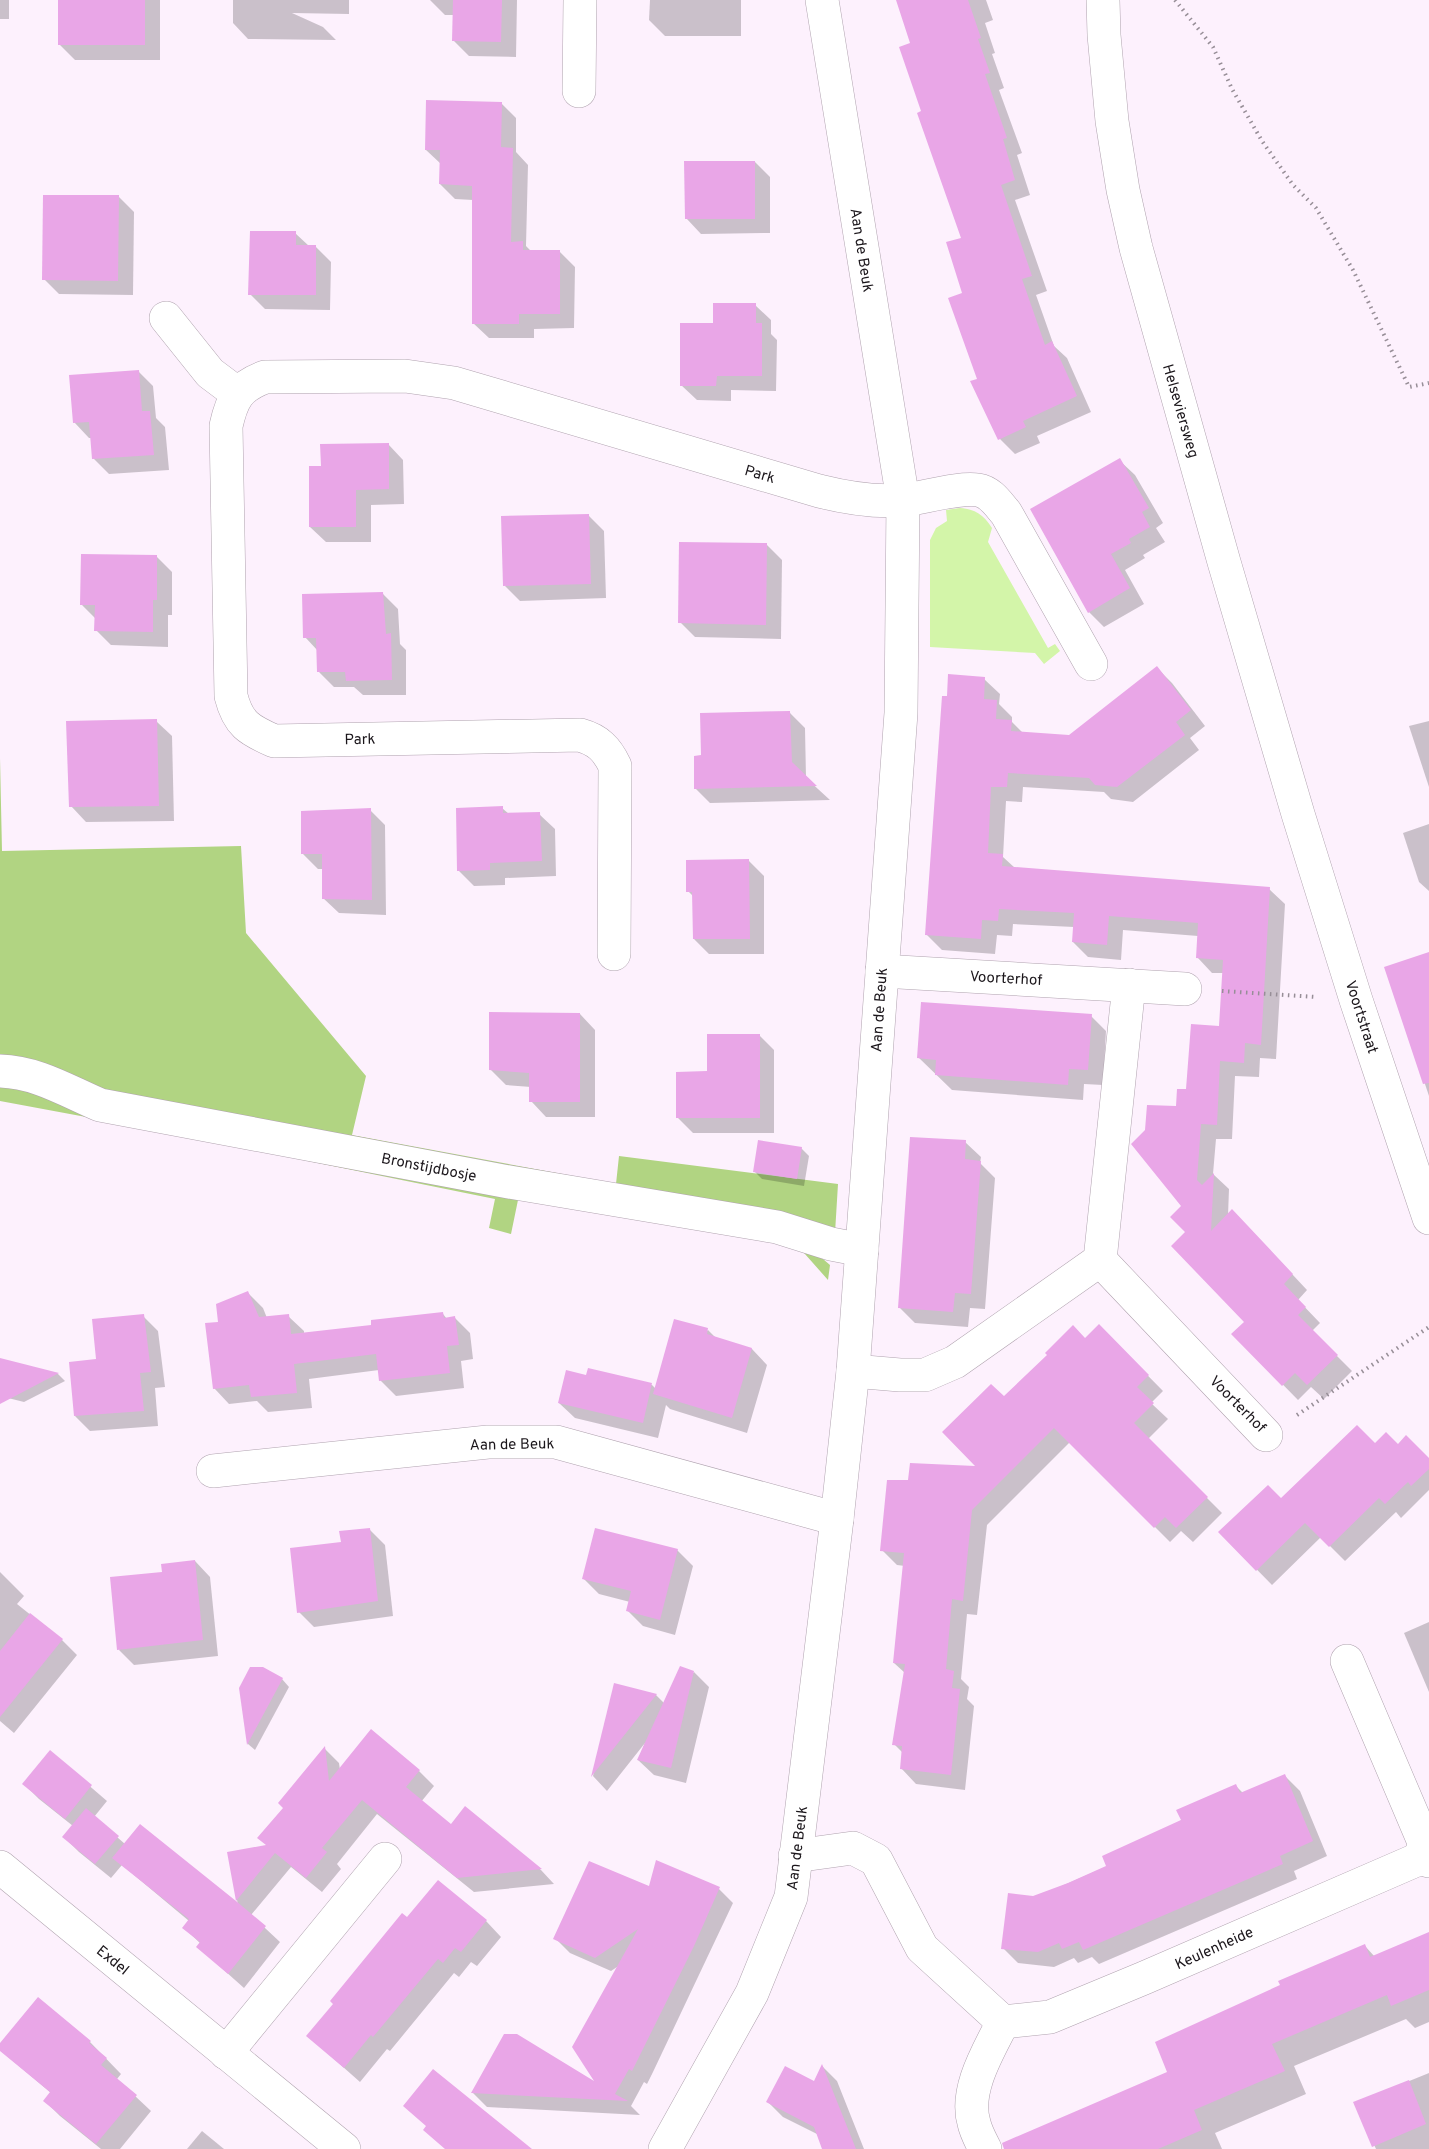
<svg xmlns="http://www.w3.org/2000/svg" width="1429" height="2149" viewBox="0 0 1429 2149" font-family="Overpass,sans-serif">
  <rect width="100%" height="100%" fill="#fdf1fd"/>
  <!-- green -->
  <path fill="#d3f5a9" d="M960,508C975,509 984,515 992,528L988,542L1048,648L1055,644L1060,651L1044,664L1035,653L930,647V540L936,528L947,521L946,510Z"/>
  <!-- forest -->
  <g fill="#b1d482">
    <path d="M0,758L2,851L241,846L246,933L366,1076L352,1135L616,1184L619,1156L838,1184L835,1233L101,1096L0,1062Z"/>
    <path d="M0,1078L784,1236L816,1253L830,1265L828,1280L797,1245L518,1200L511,1234L489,1228L495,1199L156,1130L0,1101Z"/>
  </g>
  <!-- shadow -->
  <g fill="#0003">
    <rect x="0" y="0" width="9" height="19"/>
    <path d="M60,0H160V60H75L59,44Z"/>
    <path d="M233,0H349V14L292,13L323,27L336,40L248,39L233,23Z"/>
    <path d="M430,0H517L516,57L469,56L454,41L455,15H445Z"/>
    <path d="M650,0H741V36H665L649,20Z"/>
    <path d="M897,0H986L993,20L985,23L995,53L992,54L1004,88L999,90L1022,153L1017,155L1030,195L1015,200L1047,291L1036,295L1054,346L1067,358L1091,412L1037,436L1040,443L1015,454L1000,439L978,379L964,293L962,238L923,112L912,44Z"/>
    <path d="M501,103L516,118V152L528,165L526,246L532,252L559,251L575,267L574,328L534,329V338H489L473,323V200L455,199L440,184L441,164L426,150Z"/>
    <path d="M755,162L770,177V233L701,234L686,218Z"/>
    <path d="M119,197L134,212L133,295L59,294L44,279Z"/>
    <path d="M295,233L309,246H315L331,262L330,310L265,309L250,294Z"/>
    <path d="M755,305L771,320V334L777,340L776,391L731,390V401L697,400L681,385L715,324Z"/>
    <path d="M138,371L153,386L156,418L165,427L169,470L109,474L93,458L92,438H89L74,422Z"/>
    <path d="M388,444L403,460L404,504L371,505V542H326L310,527L322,467Z"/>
    <path d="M1119,460L1135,475L1163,523L1156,528L1165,542L1143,555L1145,558L1125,570L1144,604L1104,627L1089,612Z"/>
    <path d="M588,515L604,531L606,598L520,601L505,586Z"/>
    <path d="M767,545L782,560L781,639L695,637L680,622Z"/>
    <path d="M156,556L172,572V615H168V647L111,645L96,630V619L82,605Z"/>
    <path d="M383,594L398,609L400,644L406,650V695H363L354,687H334L319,672L318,651L305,637Z"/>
    <path d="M1157,668L1172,683L1205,726L1190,738L1199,750L1133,802L1111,799L1104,792L1023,787L1022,802L1006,801L1003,857L1015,868L1269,889L1285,904L1276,1059L1260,1058L1259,1077L1235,1076L1232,1139H1216L1213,1174L1229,1189L1228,1216L1247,1226L1307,1290L1298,1300L1320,1323L1312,1331L1352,1371L1324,1399L1311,1387L1298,1400L1233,1334L1246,1322L1187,1232L1183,1206L1177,1108L1220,1027L1224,973H1212L1197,957L1198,936L1123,930L1121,960L1088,957L1073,942L1074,927L1013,924L1012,936L997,935L995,954L942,950L927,935L948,698L984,679L1000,694L999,704L1012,717V722L1023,733L1070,737Z"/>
    <path d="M790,713L805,728L806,778L830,800L710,803L695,788L702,757Z"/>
    <path d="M156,721L172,736L174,821L86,822L71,806Z"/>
    <path d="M1429,721V787L1409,726Z"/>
    <path d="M502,808L509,814H539L555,829L556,876L505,878V885L474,886L458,870Z"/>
    <path d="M370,810L385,825L386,915L339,913L323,898V869H318L303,854Z"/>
    <path d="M1429,824V891L1419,882L1403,833Z"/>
    <path d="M749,861L764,876V954H709L694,939V897L688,891Z"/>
    <path d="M1429,954V1096L1386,968Z"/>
    <path d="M580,1014L595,1030V1117H546L531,1101V1087L506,1085L491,1070Z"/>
    <path d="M1091,1016L1106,1031L1103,1085L1084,1084L1083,1100L952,1090L918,1057Z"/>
    <path d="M759,1035L774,1050V1133H693L678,1118L708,1073Z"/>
    <path d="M965,1142L981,1157L980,1163L995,1178L985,1309L970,1308L968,1327L915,1323L900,1308Z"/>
    <path d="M801,1148L809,1156L804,1186L762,1179L755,1172Z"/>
    <path d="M248,1293L263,1308L267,1318L288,1316L304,1331V1334L373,1327L443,1314L447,1319L455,1318L470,1333L473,1359L461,1361L464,1388L396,1396L380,1380L379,1370L309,1379L312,1408L268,1412L257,1401L229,1404L214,1388L220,1323Z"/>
    <path d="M143,1316L158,1331L165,1387L155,1388L158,1426L90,1431L75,1416L97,1360Z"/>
    <path d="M1099,1326L1163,1391L1151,1403L1168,1419L1148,1439L1222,1513L1193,1542L1181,1531L1170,1542L1070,1442L987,1525L977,1615L967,1614L961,1679L969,1687L967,1699L974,1706L965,1790L916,1784L901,1768L903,1753L894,1744L905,1673L894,1663L905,1566L897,1565L882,1550L910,1482L979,1468L1004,1399L1085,1340Z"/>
    <path d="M708,1330L717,1339L752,1349L767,1365L747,1433L670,1409L666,1405L658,1438L575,1418L559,1403L588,1377L589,1369L652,1385L656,1389Z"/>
    <path d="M0,1360L58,1374L65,1381L24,1402L0,1396Z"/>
    <path d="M1375,1445L1398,1446L1429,1460V1490L1401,1518L1396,1512L1345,1561L1321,1537L1272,1585L1220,1532L1281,1500Z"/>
    <path d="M370,1530L385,1545L393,1616L314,1627L299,1612L343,1544Z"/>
    <path d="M677,1550L693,1566L675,1635L643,1626L628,1611L630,1602L599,1594L584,1579Z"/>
    <path d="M195,1561L210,1577L218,1656L134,1665L119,1650L164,1574Z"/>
    <path d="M0,1572L24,1596L17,1604L62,1640L77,1655L14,1733L0,1721Z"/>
    <path d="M1429,1622V1692L1404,1633Z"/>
    <path d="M694,1672L709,1687L686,1783L654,1775L638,1760L645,1743L607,1791L593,1776L615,1685L656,1695L665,1704Z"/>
    <path d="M282,1679L289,1687L255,1750L248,1744L241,1688Z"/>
    <path d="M325,1749L339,1763L340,1770L419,1771L434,1786L421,1802L451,1826L466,1809L541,1870L554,1884L474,1892L377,1814L337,1864L341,1869L322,1892L291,1867L251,1915L280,1942L244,1988L198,1947L201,1944L184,1928L189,1921L122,1865L111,1878L79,1852L64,1837L73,1826L39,1799L24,1784L50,1752L107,1801L94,1817L125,1844L238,1905L228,1853L268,1846L285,1808Z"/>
    <path d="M1285,1776L1300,1791L1327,1856L1294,1871L1297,1879L1099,1964L1092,1957L1078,1963L1074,1958L1054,1967L1018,1963L1003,1948L1034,1898L1108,1866L1236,1786L1243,1793Z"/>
    <path d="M650,1888L719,1889L733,1903L653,2072L647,2084L644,2082L631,2106L640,2115L487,2107L473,2093L599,2085L620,1965L611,1971L570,1953L555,1938Z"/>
    <path d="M407,1919L486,1921L501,1937L477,1966L471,1962L459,1977L454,1973L390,2051L387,2049L360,2082L308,2036Z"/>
    <path d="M1429,1934V2022L1415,2028L1406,2019L1294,2066L1306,2094L1215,2133L1222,2149H1005L1169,2073L1365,1946L1375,1957Z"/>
    <path d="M90,2042L121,2074L117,2079L151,2111L120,2149H101L60,2116L45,2101L51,2093L0,2050V2046Z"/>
    <path d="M823,2067L837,2081L864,2149H824L819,2135L783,2117L768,2102L814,2083Z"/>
    <path d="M1429,2073V2149H1376L1355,2103Z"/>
    <path d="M202,2131L224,2149H187Z"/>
  </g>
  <!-- building -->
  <g fill="#e9a6e7">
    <rect x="58" y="0" width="87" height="45"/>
    <path d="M453,0H502L501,42L452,41Z"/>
    <path d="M896,0H968L981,38L978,39L990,73L985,74L1007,138L1003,139L1015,180L1001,185L1032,276L1022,279L1045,345L1052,341L1077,396L1023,421L1026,427L998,440L970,381L977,379L948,298L962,293L946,242L961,238L917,113L921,111L899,47L910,43Z"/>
    <path d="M426,100L502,102L501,147L513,148L511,242L523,241V250H560V314H519V324H472V186L439,184L440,150H425Z"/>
    <path d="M684,161H755V219H685Z"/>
    <path d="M43,195H119L118,281L42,280Z"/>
    <path d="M250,231H296V245H316V295H248Z"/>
    <path d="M713,303H756V323H762V376H717L716,386H680V323H713Z"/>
    <path d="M139,370L142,411H150L154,455L92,459L89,422L73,423L69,375Z"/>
    <path d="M389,443V489L356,490V527H309V466H321L320,444Z"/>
    <path d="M1120,458L1149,508L1142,512L1150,527L1129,539L1131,543L1111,554L1130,588L1088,613L1030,509Z"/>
    <path d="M589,514L591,584L503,586L501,516Z"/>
    <path d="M679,542L767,543L766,625L678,623Z"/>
    <path d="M81,554L157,555V600H153V632L94,631L95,605H80Z"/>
    <path d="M383,592L386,634L391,633L392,680L346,681L345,672H317L316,638H303L302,594Z"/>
    <path d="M1157,666L1191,710L1176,722L1185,735L1117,787L1095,785L1089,778L1008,773L1007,787H991L988,853L1003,854L1002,866L1270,887L1261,1045L1245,1043L1244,1063L1220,1061L1217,1125L1201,1124L1197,1180L1202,1185L1214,1173L1211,1231L1232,1209L1293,1274L1284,1284L1306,1307L1298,1315L1338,1355L1307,1385L1295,1373L1282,1386L1231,1334L1244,1322L1171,1246L1185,1232L1170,1217L1181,1206L1131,1144L1145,1130L1147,1105L1176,1106L1177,1089H1186L1191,1024L1219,1026L1223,960L1196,958L1198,923L1109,916L1107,945L1072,942L1074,913L999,909L998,921L982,920L981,939L925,935L942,696H947L948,674L985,677L984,699L997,700L996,719L1012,720L1011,731L1069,735Z"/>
    <path d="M790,711L792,762L817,786L694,789V756L701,755L700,713Z"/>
    <path d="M157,719L159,806L69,807L66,721Z"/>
    <path d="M503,806V813L540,812L542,861L490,863V870L457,871L456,808Z"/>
    <path d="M371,808L372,900L322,899V854H301V811Z"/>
    <path d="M749,859L750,939H693L692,892H686V860Z"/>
    <path d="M1429,952V1083L1423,1084L1384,967Z"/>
    <path d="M921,1002L1092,1014L1088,1070L1069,1069L1068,1085L935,1075L936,1060L917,1058Z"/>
    <path d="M489,1012L580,1013V1102H529V1073L489,1070Z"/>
    <path d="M707,1034H760V1118H676V1072L707,1071Z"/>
    <path d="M910,1137L966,1140L965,1159L981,1161L971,1294L955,1293L953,1312L898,1308Z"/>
    <path d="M758,1140L802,1147L797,1179L753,1172Z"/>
    <path d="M248,1291L259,1317L289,1314L291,1334L371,1325V1320L443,1312L444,1318L455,1316L459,1345L447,1346L450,1373L379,1381L376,1354L294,1364L297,1393L251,1397L249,1385L213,1389L205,1323L218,1322L216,1304Z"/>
    <path d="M144,1314L151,1372L140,1373L144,1411L74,1416L69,1362L96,1359L92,1319Z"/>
    <path d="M674,1319L708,1328L707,1334L752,1348L732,1418L653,1394Z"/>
    <path d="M1099,1324L1149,1375L1137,1387L1154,1403L1134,1423L1208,1497L1176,1528L1165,1517L1154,1528L1054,1428L972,1510L963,1601L952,1599L946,1669L954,1671L952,1688L960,1689L951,1775L900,1769L902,1746L892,1745L905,1664L893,1663L904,1553L880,1551L887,1480H908L910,1463L975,1466L942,1432L991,1384L1004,1396L1047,1355L1045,1353L1073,1325L1085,1338Z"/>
    <path d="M0,1358L59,1373L0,1404Z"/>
    <path d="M588,1368L652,1383L643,1423L558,1403L566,1370L586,1375Z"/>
    <path d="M1357,1425L1375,1443L1386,1432L1398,1444L1406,1435L1429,1458V1469L1411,1486L1408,1482L1385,1504L1379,1498L1329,1547L1305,1523L1256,1571L1218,1532L1268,1485L1281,1498Z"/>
    <path d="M370,1528L378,1601L297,1613L290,1548L341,1542L339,1531Z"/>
    <path d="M595,1528L678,1549L660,1620L626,1611L631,1591L582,1579Z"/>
    <path d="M195,1560L203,1640L117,1650L110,1577L162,1572L161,1564Z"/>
    <path d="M30,1613L63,1639L0,1717V1651Z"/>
    <path d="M680,1666L694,1671L671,1768L637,1760Z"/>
    <path d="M250,1667H263L283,1678L247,1745L239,1688Z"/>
    <path d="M614,1683L657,1694L591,1777Z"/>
    <path d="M371,1729L420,1770L406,1787L451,1824L465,1806L542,1869L457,1878L362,1800L322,1848L327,1852L306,1878L275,1853L236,1901L266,1926L228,1974L196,1947L200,1942L182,1928L189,1919L112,1858L140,1824L236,1901L227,1852L266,1845L257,1838L283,1808L278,1803L325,1746L329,1781Z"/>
    <path d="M50,1750L92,1785L65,1819L22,1784Z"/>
    <path d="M1285,1774L1313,1841L1280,1856L1283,1864L1083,1950L1079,1942L1062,1949L1059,1943L1038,1952L1001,1949L1008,1893L1033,1896L1068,1883L1106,1866L1102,1856L1181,1820L1176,1810L1236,1784L1240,1793Z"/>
    <path d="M86,1808L119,1836L95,1864L62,1837Z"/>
    <path d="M656,1860L720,1887L694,1946L639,2057L632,2071L629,2069L615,2094L628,2101L471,2093L504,2034H517L594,2081L572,2047L638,1929L595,1958L553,1939L589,1861L649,1886Z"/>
    <path d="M438,1880L487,1920L461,1952L455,1948L443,1963L438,1959L373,2037L371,2035L344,2068L306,2036L333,2004L330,2001L402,1913L407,1917Z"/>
    <path d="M1429,1932V1990L1391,2006L1387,1995L1272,2044L1285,2071L1194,2110L1202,2130L1158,2149H1004L1002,2143L1167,2072L1155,2042L1280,1985L1278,1981L1365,1944L1370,1957Z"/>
    <path d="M38,1997L91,2041L89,2043L107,2058L101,2065L137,2095L96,2144L43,2101L50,2092L0,2051V2043Z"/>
    <path d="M822,2064L856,2149H822L814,2127L766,2102L785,2066L814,2081Z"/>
    <path d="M433,2069L532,2149H445L423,2130L426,2126L403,2106Z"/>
    <path d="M1409,2080L1426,2124L1372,2147L1353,2102Z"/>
  </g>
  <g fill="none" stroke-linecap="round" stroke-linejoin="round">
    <defs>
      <g id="minor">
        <path d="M1103,0L1104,35L1112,121L1123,190L1136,248L1224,562L1298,814L1356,1000L1429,1218"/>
        <path d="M579,91L580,0"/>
        <path d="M166,318L210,373L238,394"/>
        <path d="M614,954L615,766C607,749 598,740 580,735L274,741C249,730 238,724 231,696L226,426C232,399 238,387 265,377L405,376L454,383L819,491C847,498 876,503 905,500C926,497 960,487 978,490C991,492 998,504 1006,513L1091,664"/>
        <path d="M882,971L1185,989"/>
        <path d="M0,1071C37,1072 67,1091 100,1105L509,1182L777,1227L831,1244L862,1250"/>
        <path d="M1100,1260L1266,1435"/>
        <path d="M853,1371L900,1375H925L955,1362L1100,1260L1129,985"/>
        <path d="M213,1471L488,1442H556L837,1519"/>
        <path d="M1347,1661L1424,1842L1421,1858"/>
        <path d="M795,1856L853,1848L876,1860L922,1948L1003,2022L1050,2017L1144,1978L1421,1858L1429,1861"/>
        <path d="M0,1867L344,2149"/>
        <path d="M226,2053L385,1859"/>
        <path d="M665,2149L752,1993L791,1897L837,1519L853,1371L901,713L903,500L822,0"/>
        <path d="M985,2149C981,2141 976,2132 974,2123C964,2090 989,2050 1003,2022"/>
      </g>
    </defs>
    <!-- minor casing -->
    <use href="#minor" stroke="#b0a3af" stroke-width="34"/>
    <!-- path -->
    <g stroke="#978e97" stroke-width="4" stroke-dasharray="1.5 4.5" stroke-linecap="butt">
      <path d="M1175,0L1213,47L1232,89L1262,141L1293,185L1316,208L1353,270L1409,387L1429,383"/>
      <path d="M1222,991L1316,997"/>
      <path d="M1297,1415L1429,1327"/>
    </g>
    <!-- minor -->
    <use href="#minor" stroke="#fff" stroke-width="33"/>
  </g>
  <g text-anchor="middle" stroke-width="4.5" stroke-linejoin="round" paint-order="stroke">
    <!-- street labels -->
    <g font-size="15" fill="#1b161b" stroke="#fff">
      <text transform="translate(862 250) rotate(81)" y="5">Aan de Beuk</text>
      <text transform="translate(1181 411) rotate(74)" y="5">Helseviersweg</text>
      <text transform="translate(760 474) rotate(16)" y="5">Park</text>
      <text transform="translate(360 739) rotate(-1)" y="5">Park</text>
      <text transform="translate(1006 978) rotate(3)" y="5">Voorterhof</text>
      <text transform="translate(879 1010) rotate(-86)" y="5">Aan de Beuk</text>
      <text transform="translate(1362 1017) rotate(72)" y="5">Voortstraat</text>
      <text transform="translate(429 1167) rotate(11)" y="5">Bronstijdbosje</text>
      <text transform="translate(1238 1404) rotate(45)" y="5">Voorterhof</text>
      <text transform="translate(512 1444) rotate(-1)" y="5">Aan de Beuk</text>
      <text transform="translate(797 1848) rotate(-83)" y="5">Aan de Beuk</text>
      <text transform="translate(1214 1948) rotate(-24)" y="5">Keulenheide</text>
      <text transform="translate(113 1960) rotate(39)" y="5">Exdel</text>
    </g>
  </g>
</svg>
